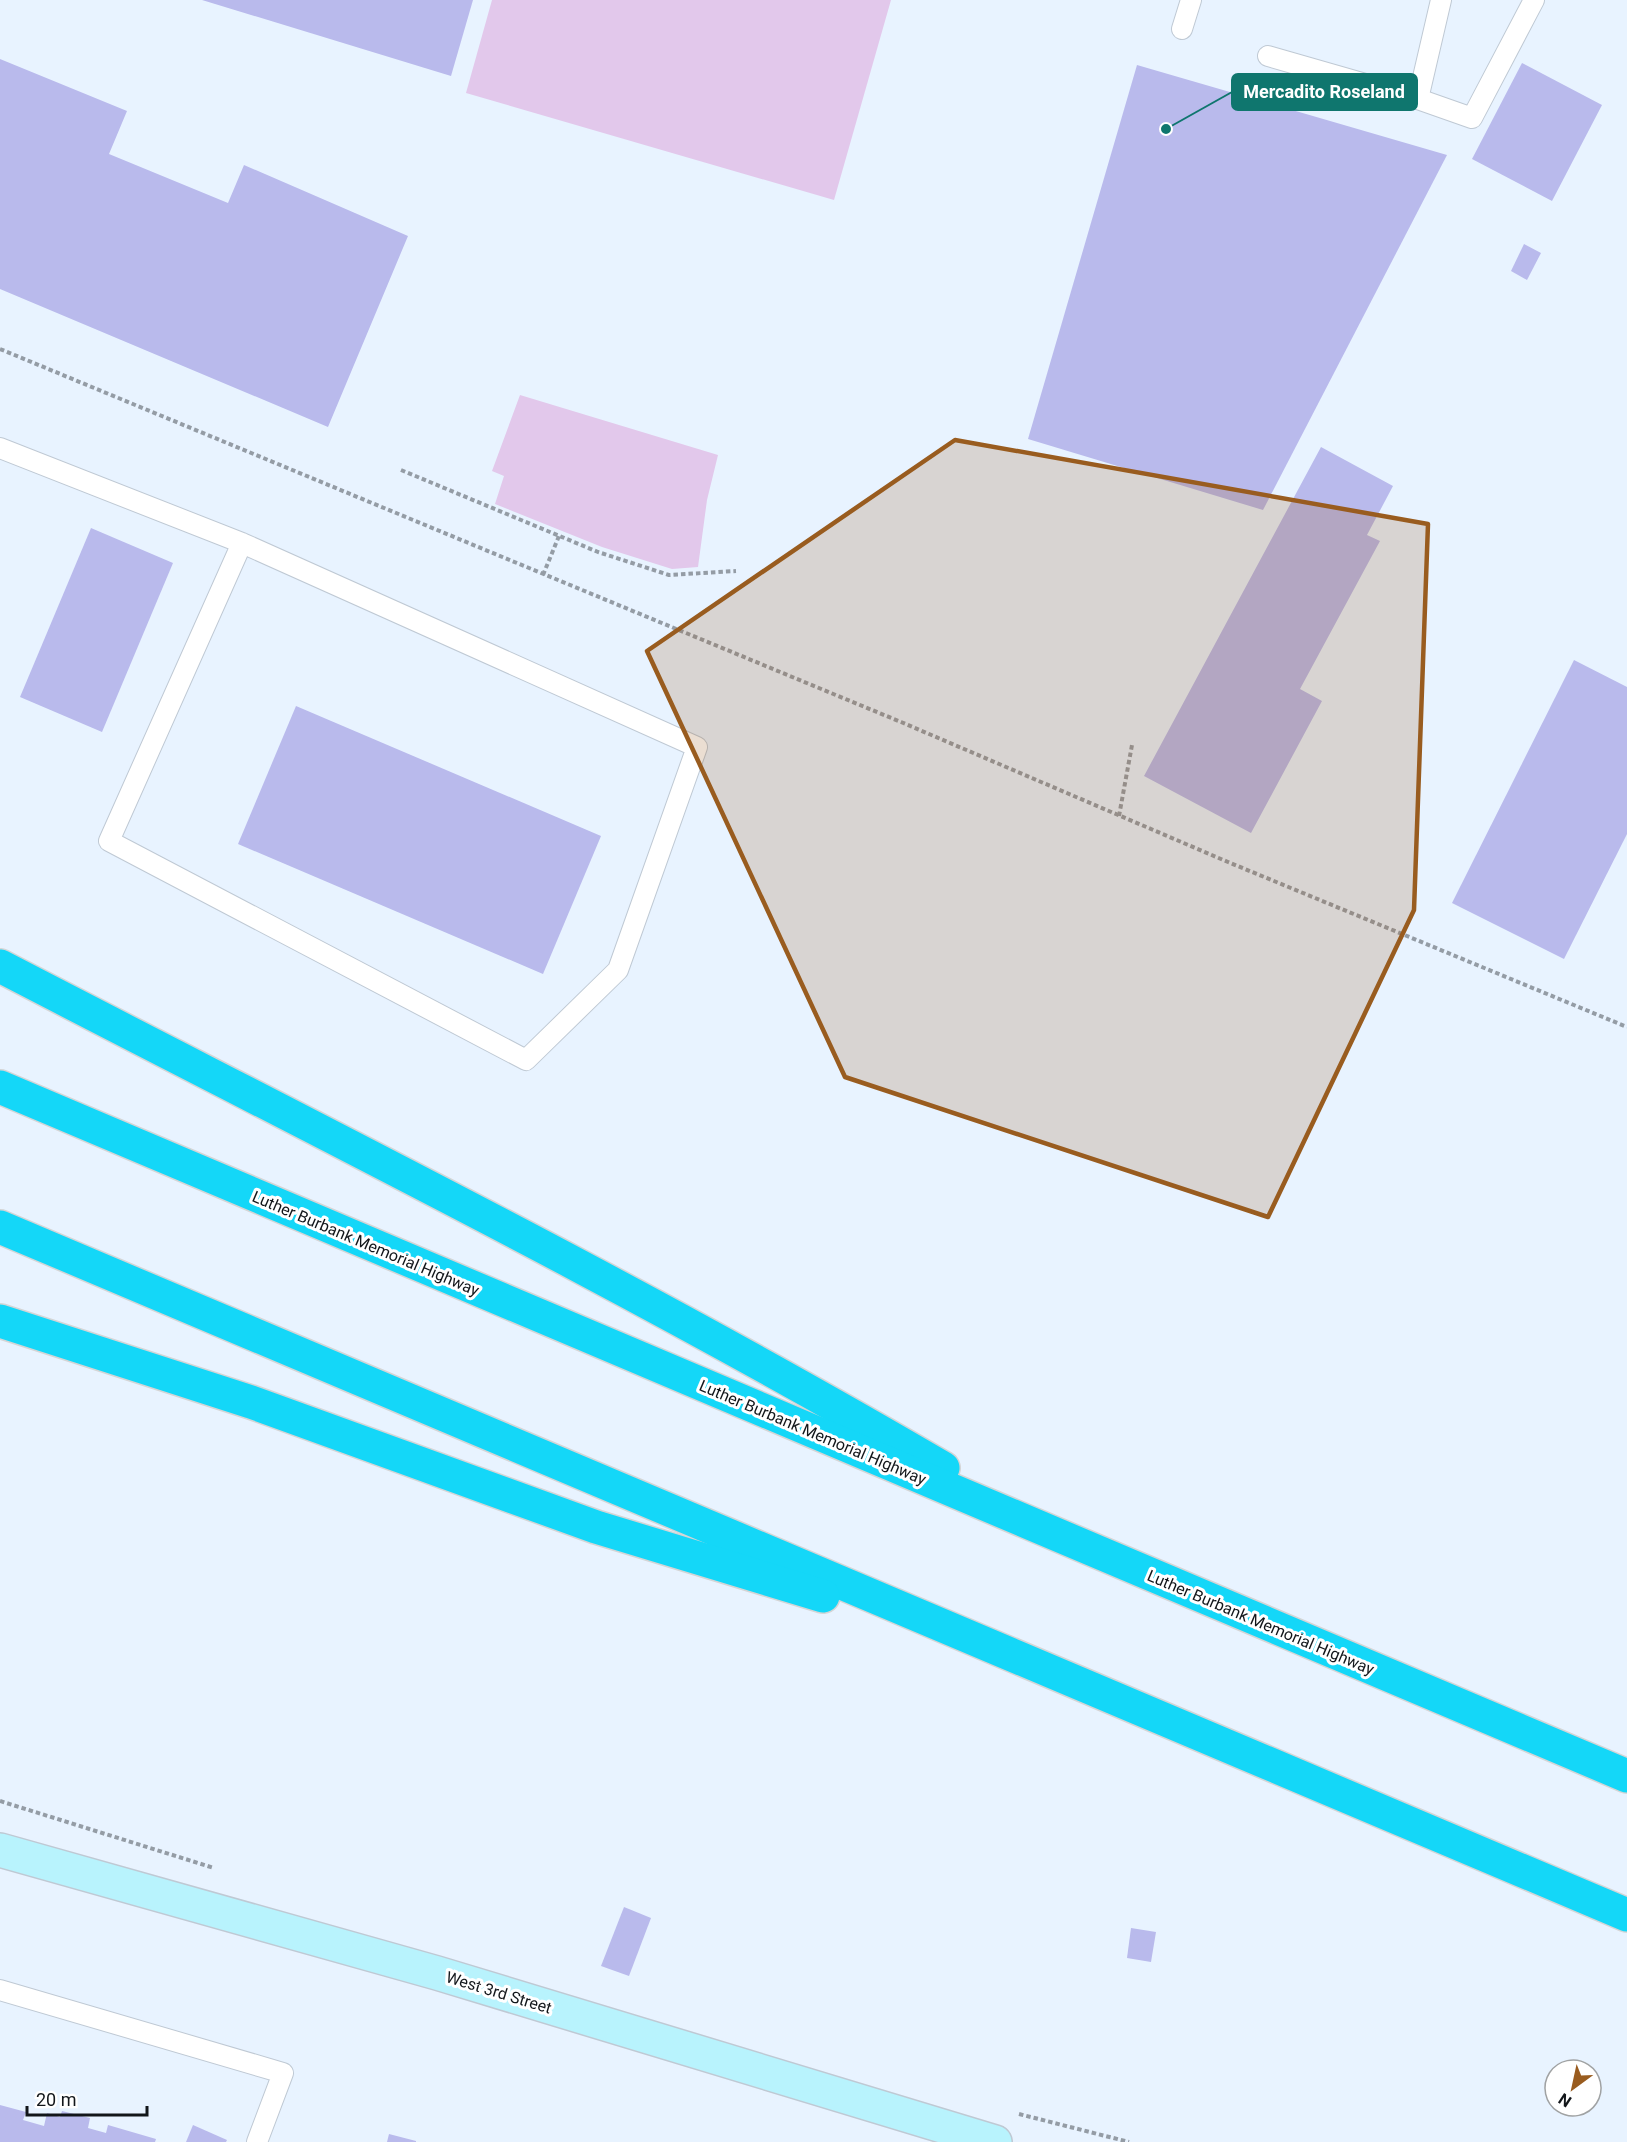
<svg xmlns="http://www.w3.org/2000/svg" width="1627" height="2142" viewBox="0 0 1627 2142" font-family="Roboto,sans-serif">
  <rect width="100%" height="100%" fill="#e8f3ff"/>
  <!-- green -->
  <g fill="#e2c8eb">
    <path d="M492,0H891L834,200L466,93Z"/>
    <path d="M520,395L718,455L707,500L698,567L672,569L602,547L495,504L504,476L492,471Z"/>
  </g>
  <!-- building -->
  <g fill="#b9baec">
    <path d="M202,0H473L451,76Z"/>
    <path d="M0,59L127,111L109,154L228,203L244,165L408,236L328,427L0,289Z"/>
    <path d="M1522,63L1602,105L1552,201L1472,159Z"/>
    <path d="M1137,65L1447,155L1263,510L1028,439Z"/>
    <path d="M1524,244L1541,253L1527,280L1511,271Z"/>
    <path d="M1321,447L1393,486L1367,535L1380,541L1300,689L1322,701L1251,833L1144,776Z"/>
    <path d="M91,528L173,563L102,732L20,697Z"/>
    <path d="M1574,660L1627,687V834L1564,959L1452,903Z"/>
    <path d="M296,706L601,836L543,974L238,844Z"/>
    <path d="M624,1907L651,1918L629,1976L601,1966Z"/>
    <path d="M1131,1928L1156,1932L1151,1962L1127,1958Z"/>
    <path d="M0,2105L26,2112L23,2120L44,2126L47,2113L60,2117L62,2111L90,2118L88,2128L106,2133L108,2125L156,2139L155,2142H0Z"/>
    <path d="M193,2125L227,2140L226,2142H186Z"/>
    <path d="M389,2134L416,2141V2142H387Z"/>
  </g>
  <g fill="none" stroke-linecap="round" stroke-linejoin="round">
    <defs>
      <g id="lane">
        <path d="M1182,29L1191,0"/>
        <path d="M1268,56L1418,99L1472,118L1534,0"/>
        <path d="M1418,99L1441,0"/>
        <path d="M0,448L242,543L697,747L618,970L526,1060L109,841L242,543"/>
        <path d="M0,1990L283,2073L257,2142"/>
      </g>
      <path id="secondary" d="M0,1850L437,1973L995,2142"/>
      <g id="highway">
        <path d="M0,966C316,1130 636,1288 943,1468"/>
        <path d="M0,1087L1627,1776"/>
        <path d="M0,1227L1627,1915"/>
        <path d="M0,1321L251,1402L596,1527L823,1596"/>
      </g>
    </defs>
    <!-- lane casing -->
    <use href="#lane" stroke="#bfc9d4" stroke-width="22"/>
    <!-- secondary casing -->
    <use href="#secondary" stroke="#bfc9d4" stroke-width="36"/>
    <!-- highway casing -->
    <use href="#highway" stroke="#d4d5d6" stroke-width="36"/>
    <!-- path -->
    <g stroke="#949ca5" stroke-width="4" stroke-dasharray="4.5 3" stroke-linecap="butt">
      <path d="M0,349L901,722L1228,862L1627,1027"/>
      <path d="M401,470L598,552L669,575L736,571"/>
      <path d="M543,575L559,536"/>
      <path d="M1119,816L1132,745"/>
      <path d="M0,1801L214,1868"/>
      <path d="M1019,2114L1129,2142"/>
    </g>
    <!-- lane -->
    <use href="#lane" stroke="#fff" stroke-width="20"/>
    <!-- secondary -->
    <use href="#secondary" stroke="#b8f3fd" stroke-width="33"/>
    <!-- highway -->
    <use href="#highway" stroke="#14d7f8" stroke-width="33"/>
  </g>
  <!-- marked area -->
  <path fill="#995c1f" fill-opacity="0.2" stroke="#995c1f" stroke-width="4.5" stroke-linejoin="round" d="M955,440L1428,524L1414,910L1268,1217L845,1077L647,651Z"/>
  <g text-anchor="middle" stroke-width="6" stroke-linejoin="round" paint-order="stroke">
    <!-- street labels -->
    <g font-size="16" fill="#12161a" stroke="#fff">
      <text transform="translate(366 1243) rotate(23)" y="6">Luther Burbank Memorial Highway</text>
      <text transform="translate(813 1432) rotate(23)" y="6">Luther Burbank Memorial Highway</text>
      <text transform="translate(1261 1622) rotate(23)" y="6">Luther Burbank Memorial Highway</text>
      <text transform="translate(499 1992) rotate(17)" y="6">West 3rd Street</text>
    </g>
  </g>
  <!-- callouts -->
  <path fill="none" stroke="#0f766e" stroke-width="2" d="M1166 129L1232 92"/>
  <circle fill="#0f766e" stroke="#fff" stroke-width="2" cx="1166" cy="129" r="6"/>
  <rect fill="#0f766e" stroke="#0f766e" stroke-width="2" x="1232" y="74" width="185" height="36" rx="6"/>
  <g font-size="18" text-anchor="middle" font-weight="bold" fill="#fff">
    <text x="1324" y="98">Mercadito Roseland</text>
  </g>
  <!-- north arrow -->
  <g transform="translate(1573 2088) rotate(213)"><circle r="28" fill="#ffffff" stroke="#a0a2a3" stroke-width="1.5"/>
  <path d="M0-4.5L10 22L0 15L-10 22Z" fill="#995c1f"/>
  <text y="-9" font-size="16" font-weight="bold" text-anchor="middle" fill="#12161a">N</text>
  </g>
  <!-- scale -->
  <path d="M27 2106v9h120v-9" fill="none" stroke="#12161a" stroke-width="3"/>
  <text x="36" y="2106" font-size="18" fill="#12161a" stroke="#ffffff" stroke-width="4.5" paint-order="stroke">20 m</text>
</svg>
